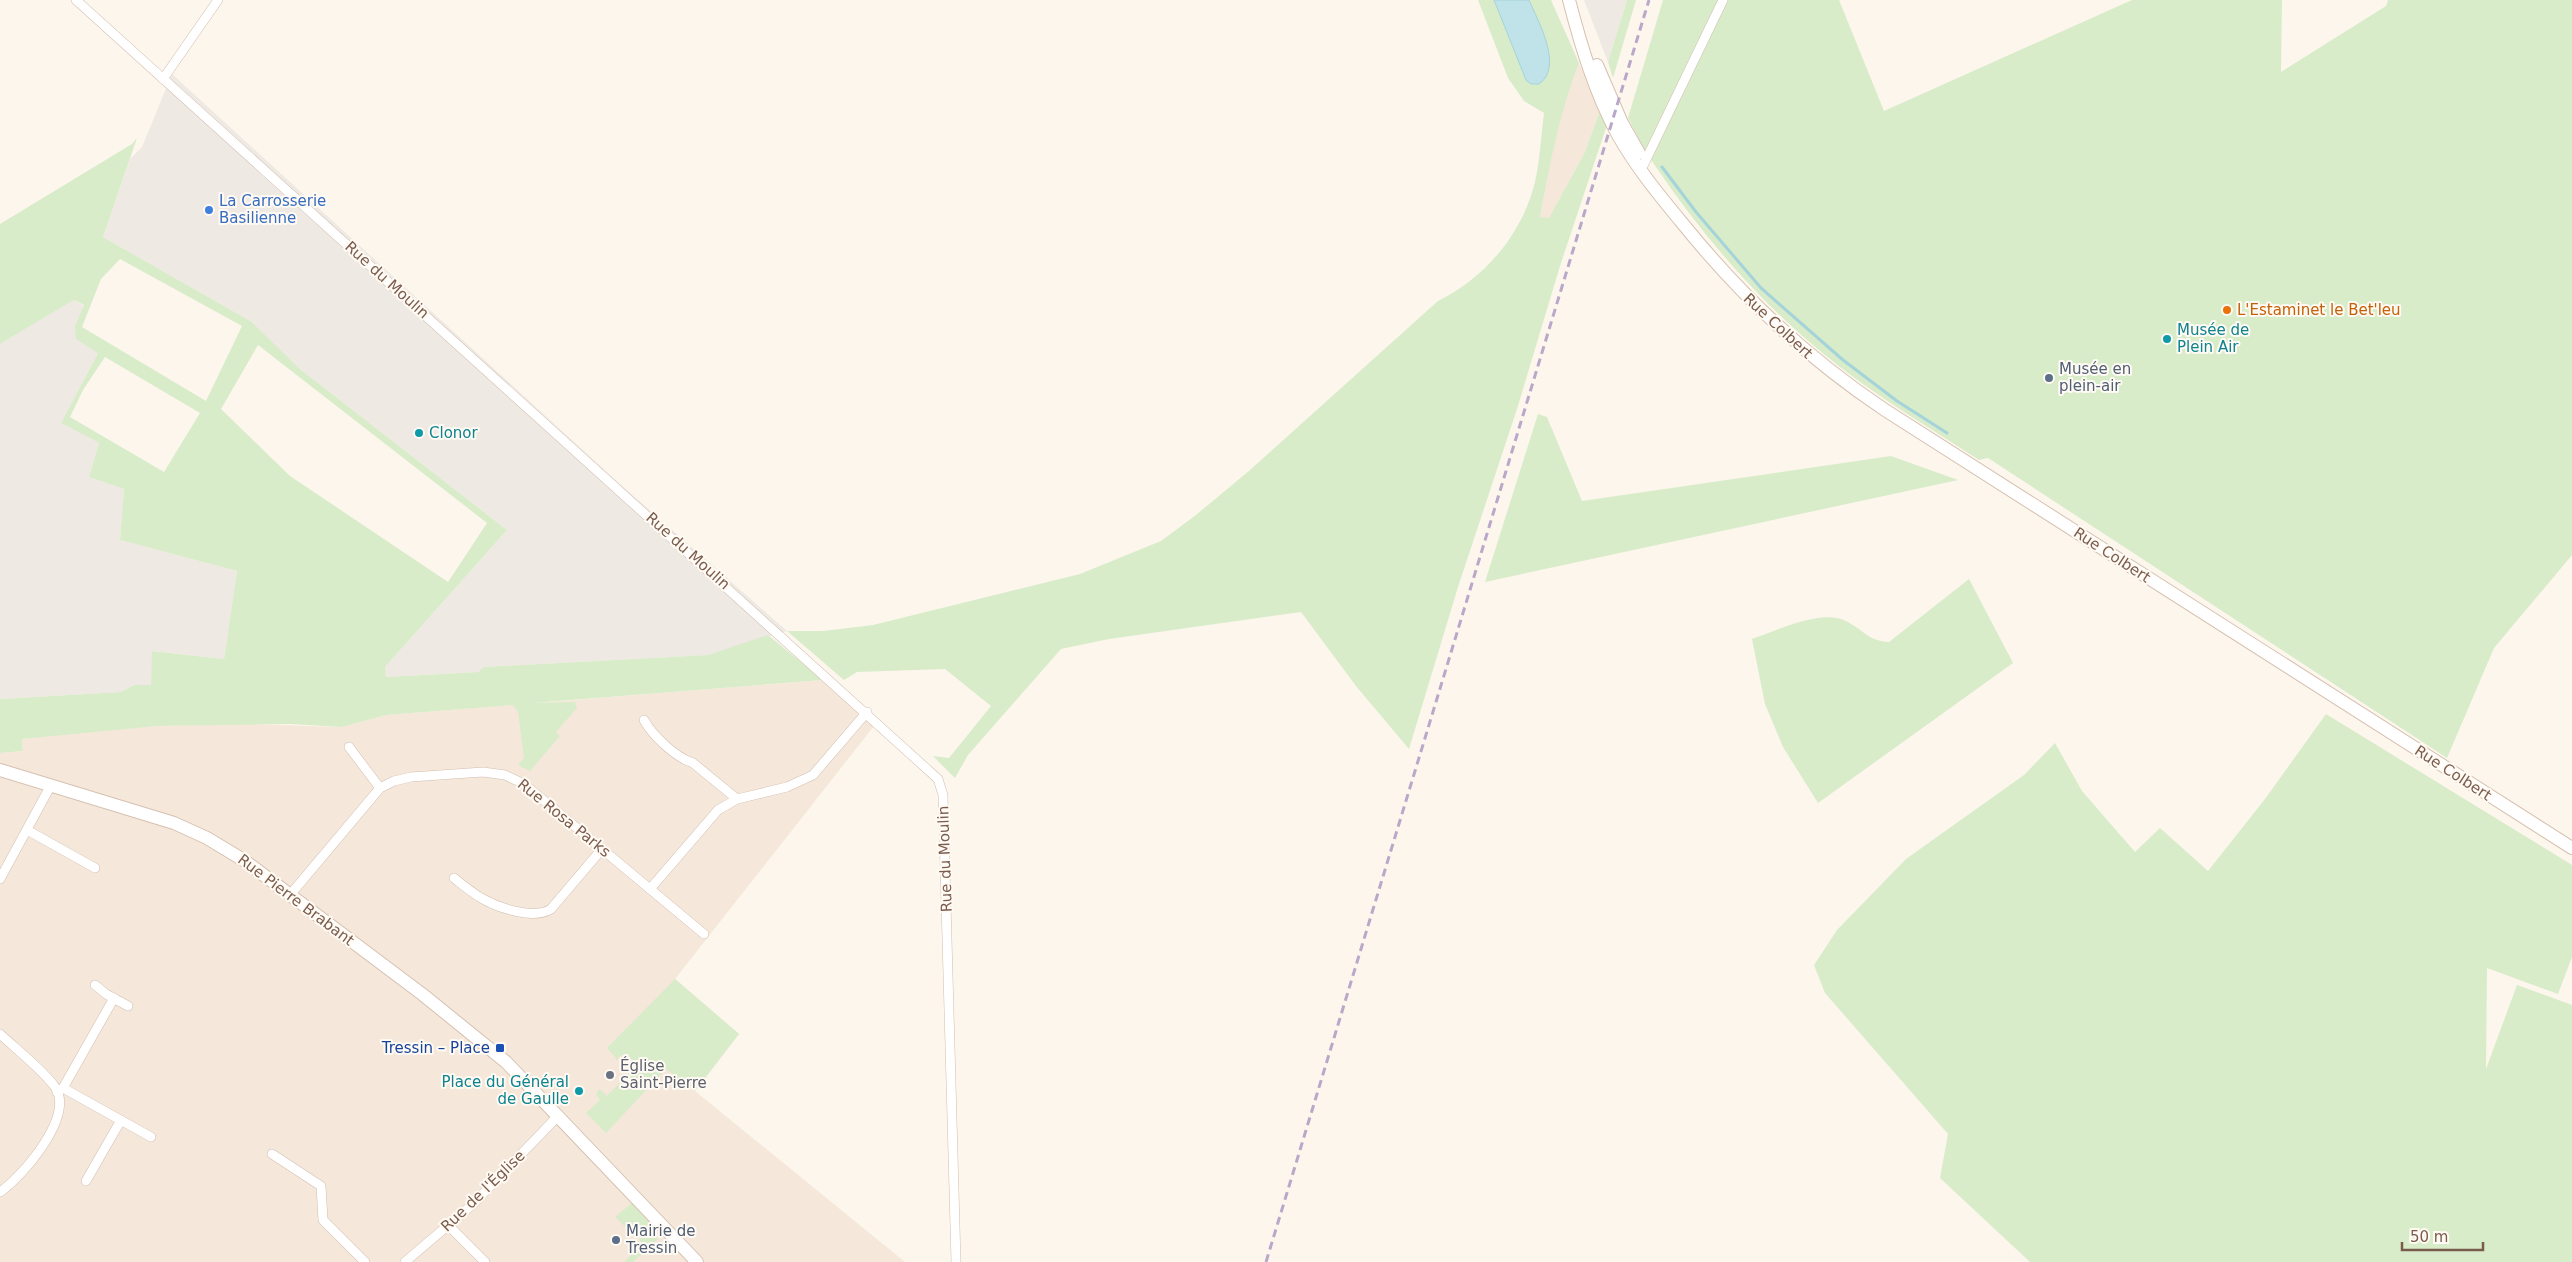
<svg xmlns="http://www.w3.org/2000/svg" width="2572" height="1262" viewBox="0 0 2572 1262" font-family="'DejaVu Sans',sans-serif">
  <rect width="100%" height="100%" fill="#fdf6ec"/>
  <!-- residential -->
  <g fill="#f5e8da">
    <path d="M1579,63L1600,111L1584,154L1549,219L1540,217L1554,141L1564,102Z"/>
    <path d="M823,680L874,726L675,979L739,1034L695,1091L905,1262H0V753L23,751L22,739L80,732L157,726L248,724L342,727L386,715Z"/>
  </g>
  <!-- industrial -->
  <g fill="#efe9e4">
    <path d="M1584,0H1627L1608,62Z"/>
    <path d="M172,74L620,484L787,631L708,655L484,667L478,672L386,677L385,667L507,530L300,369L252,322L103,237L130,159L142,147Z"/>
    <path d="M74,300L84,306L75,326L98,353L61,423L99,443L89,477L124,489L120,540L237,571L224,659L153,651L151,685H134L121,692L0,699V344Z"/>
  </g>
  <!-- green -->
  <g fill="#d8ecc9" fill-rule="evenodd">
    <path d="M1478,0H1551L1579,63C1559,114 1550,164 1540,217L1549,218L1584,154L1600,111L1607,125L1560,266L1517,409L1458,587L1409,749L1356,686L1301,612L1109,639L1061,649L968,755L955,778L933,756L949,758L991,706L945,669L857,672L844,680L787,631H823L873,625L1080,574L1161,541L1196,515L1250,470L1438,301C1486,277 1522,234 1535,182C1540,160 1541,136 1544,113L1524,101L1508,78Z"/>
    <path d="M1627,0H1636L1613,78L1608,62Z"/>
    <path d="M1663,0H1839L1884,111L2132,0H2282L2281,72L2386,6L2388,0H2572V555L2494,648L2447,758L1988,458L1979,460C1932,429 1884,401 1840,367C1768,312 1707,242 1656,167C1645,152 1637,134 1628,118Z"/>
    <path d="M137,138L103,237L252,322L300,369L507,530L385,667L386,677L478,672L484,667L708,655L768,635L823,680L533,703L575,702L577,708L556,732L560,736L530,771L518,765L524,758L518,712L513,705L386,715L342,727L290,724L157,726L22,739L23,751L0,753V699L121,692L134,685H151L152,651L224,659L237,571L120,540L124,489L89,477L99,443L61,423L98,353L76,339L75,326L84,305L74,300L0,344V224L132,144ZM120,259L242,326L206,401L82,327L101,279ZM258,345L487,523L448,582L290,476L221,409ZM105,357L200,413L164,472L70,417L83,390Z"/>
    <path d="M1538,414L1547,417L1582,501L1891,456L1958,480L1485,582Z"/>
    <path d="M1969,579L2013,663L1818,803L1783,747L1765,704L1752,639C1775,631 1817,611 1841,619C1861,626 1866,641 1889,642Z"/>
    <path d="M2326,714L2572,865V957L2558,994L2487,968L2486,1069L2517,985L2572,1005V1262H2030L1940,1178L1948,1134L1825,993L1814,965L1837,930L1906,859L2024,775L2055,743L2082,791L2135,852L2160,828L2208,871L2265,799Z"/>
    <path d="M675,979L739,1034L695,1091L666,1069L606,1133L586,1113L600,1100L596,1094L600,1089L607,1096L637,1065L626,1054L620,1056L616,1061V1058L607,1048Z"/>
    <path d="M632,1203L650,1223L634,1235L615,1217Z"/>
    <path d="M650,1229L658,1239L633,1262H624L638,1248L640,1238Z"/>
  </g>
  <!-- water -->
  <path fill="#bfe3e8" stroke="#a5d3da" d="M1494,0H1529C1538,21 1564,67 1539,84H1531L1526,80Z"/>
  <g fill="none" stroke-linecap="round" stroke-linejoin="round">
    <!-- stream -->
    <path stroke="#a5d3da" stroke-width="3" d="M1662,167L1696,212L1761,288L1843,360L1897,401L1947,433"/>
    <defs>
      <g id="street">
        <path d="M76,0L938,779L943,795L956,1262"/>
        <path d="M163,79L218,0"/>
        <path d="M1641,170L1723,0"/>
        <path d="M644,720C653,736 675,757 693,763L737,799"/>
        <path d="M349,747L380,788"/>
        <path d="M27,830L95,868"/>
        <path d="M454,878C463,885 472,893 483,899C499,908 534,920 551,909L602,849"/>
        <path d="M0,879L51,785"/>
        <path d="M650,889L704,934"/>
        <path d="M290,895L380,788L394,781L411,777L483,772L505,775L524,784L650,889L718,810L737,799L787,787L813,775L867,712"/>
        <path d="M95,985L106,994L128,1006"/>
        <path d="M0,1034C16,1049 43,1070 55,1087C75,1116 23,1176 0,1192"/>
        <path d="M63,1088L151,1137"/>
        <path d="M57,1092L63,1088L114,998"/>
        <path d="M272,1154L321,1186L323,1220L365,1262"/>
        <path d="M86,1181L121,1120"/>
        <path d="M449,1226L485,1262"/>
        <path d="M405,1262L473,1204L558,1116"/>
      </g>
      <g id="secondary">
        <path d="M1569,0C1581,46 1595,93 1618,135C1636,167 1659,195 1683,224C1742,297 1807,358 1885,410L2572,848"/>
        <path d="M1597,65L1622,123L1639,153"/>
        <path d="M0,770L174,823L207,838L245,861L422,994L506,1062L697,1262"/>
      </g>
    </defs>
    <!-- street casing -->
    <use href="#street" stroke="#d1beb0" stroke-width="10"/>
    <!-- secondary casing -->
    <use href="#secondary" stroke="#d6c0b0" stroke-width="14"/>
    <!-- street -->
    <use href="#street" stroke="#fff" stroke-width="9"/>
    <!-- secondary -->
    <use href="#secondary" stroke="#fff" stroke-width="12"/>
    <!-- rail -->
    <path stroke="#b9a8c9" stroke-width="3" stroke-dasharray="8 5" stroke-linecap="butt" d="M1266,1262L1649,0"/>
  </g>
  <!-- markers -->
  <circle fill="#3f7fe0" stroke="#fffaf3" stroke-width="2" cx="209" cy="210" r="5"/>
  <circle fill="#e8710a" stroke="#fffaf3" stroke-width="2" cx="2227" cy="310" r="5"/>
  <g fill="#0f9aa8" stroke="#fffaf3" stroke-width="2">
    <circle cx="2167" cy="339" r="5"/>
    <circle cx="419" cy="433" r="5"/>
    <circle cx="579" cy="1091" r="5"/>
  </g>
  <g fill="#5c6f8a" stroke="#fffaf3" stroke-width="2">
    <circle cx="2049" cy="378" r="5"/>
    <circle cx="616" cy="1240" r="5"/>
  </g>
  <rect fill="#1a4fb4" stroke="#fffaf3" stroke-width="2" x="495" y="1043" width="10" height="10" rx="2.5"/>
  <circle fill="#6b7280" stroke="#fffaf3" stroke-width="2" cx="610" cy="1075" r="5"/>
  <g text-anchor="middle" stroke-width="4" stroke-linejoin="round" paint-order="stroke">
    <!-- shop labels -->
    <g font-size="15" fill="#366cbe" stroke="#fffaf3" text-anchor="start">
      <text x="219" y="206">La Carrosserie<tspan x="219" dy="17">Basilienne</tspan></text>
    </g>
    <!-- street labels -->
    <g font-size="15" fill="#7a5c4d" stroke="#fffaf3">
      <text transform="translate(387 280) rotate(42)" y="5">Rue du Moulin</text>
      <text transform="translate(1778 326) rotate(43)" y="5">Rue Colbert</text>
      <text transform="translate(688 551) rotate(42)" y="5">Rue du Moulin</text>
      <text transform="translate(2112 555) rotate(33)" y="5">Rue Colbert</text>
      <text transform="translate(2453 773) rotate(33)" y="5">Rue Colbert</text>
      <text transform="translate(564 818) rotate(39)" y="5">Rue Rosa Parks</text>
      <text transform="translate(945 859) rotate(-92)" y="5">Rue du Moulin</text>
      <text transform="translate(296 900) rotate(37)" y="5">Rue Pierre Brabant</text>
      <text transform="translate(483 1191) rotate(-44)" y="5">Rue de l'Église</text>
    </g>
    <!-- food labels -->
    <g font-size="15" fill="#c56008" stroke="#fffaf3" text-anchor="start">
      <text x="2237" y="315">L'Estaminet le Bet'leu</text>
    </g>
    <!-- culture labels -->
    <g font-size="15" fill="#0d838f" stroke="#fffaf3" text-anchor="start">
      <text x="2177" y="335">Musée de<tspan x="2177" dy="17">Plein Air</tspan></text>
      <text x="429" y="438">Clonor</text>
      <text x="569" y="1087" text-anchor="end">Place du Général<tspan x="569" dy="17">de Gaulle</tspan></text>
    </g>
    <!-- service labels -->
    <g font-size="15" fill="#4e5e75" stroke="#fffaf3" text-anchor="start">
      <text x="2059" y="374">Musée en<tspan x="2059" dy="17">plein-air</tspan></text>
      <text x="626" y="1236">Mairie de<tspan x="626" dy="17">Tressin</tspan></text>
    </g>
    <!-- transit labels -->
    <g font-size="15" fill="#164399" stroke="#fffaf3" text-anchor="end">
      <text x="490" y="1053">Tressin – Place</text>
    </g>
    <!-- worship labels -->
    <g font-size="15" fill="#5b616d" stroke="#fffaf3" text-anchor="start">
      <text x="620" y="1071">Église<tspan x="620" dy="17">Saint-Pierre</tspan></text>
    </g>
  </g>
  <!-- scale -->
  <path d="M2402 1242v8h81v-8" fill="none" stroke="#7a5c4d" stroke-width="2.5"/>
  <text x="2410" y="1242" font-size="15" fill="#7a5c4d" stroke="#fffaf3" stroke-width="4" paint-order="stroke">50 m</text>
</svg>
